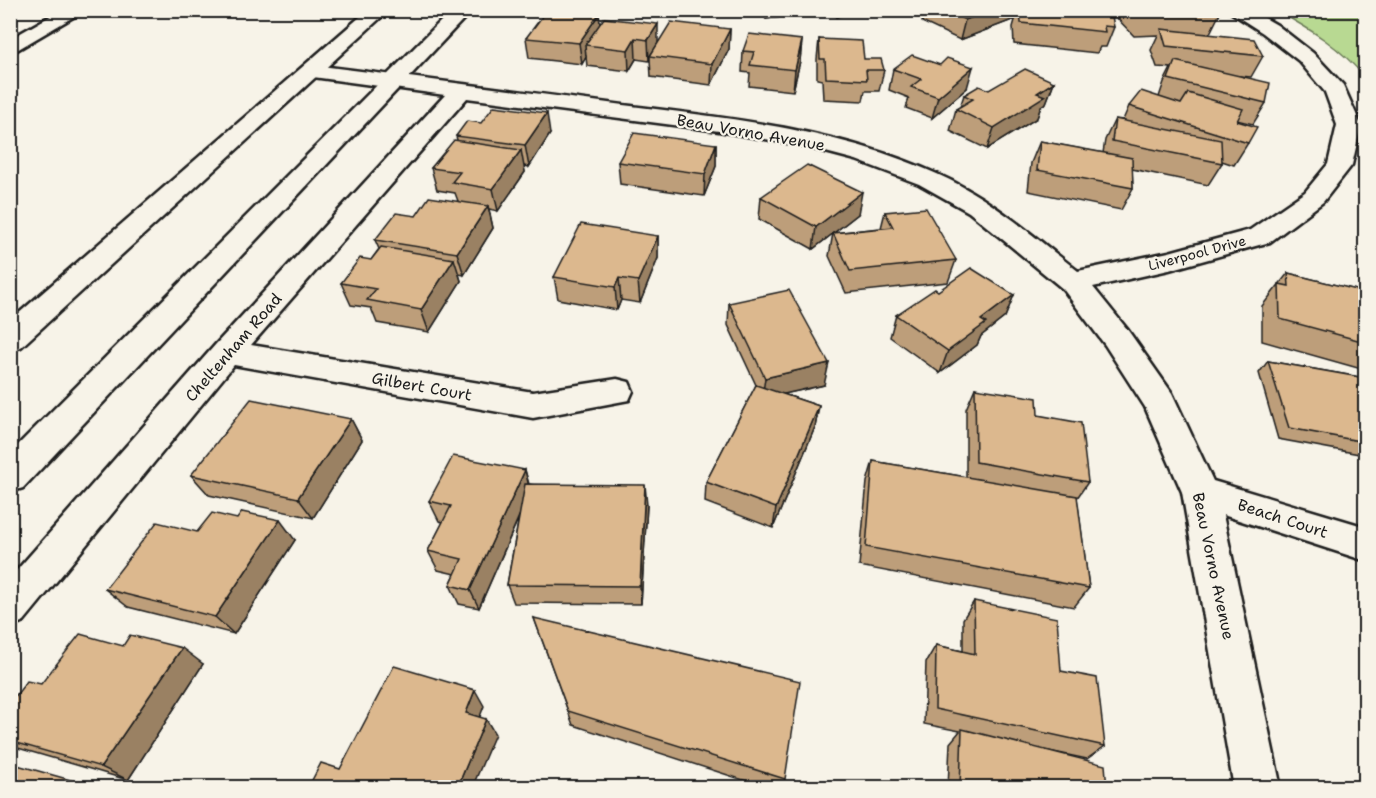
<svg xmlns="http://www.w3.org/2000/svg" width="1376" height="798" viewBox="0 0 1376 798" font-family="'Shantell Sans',sans-serif">
  <rect width="100%" height="100%" fill="#f7f3e8"/>
  <filter id="ink" filterUnits="userSpaceOnUse"><feTurbulence type="fractalNoise" baseFrequency=".0167" numOctaves="2"/><feDisplacementMap in="SourceGraphic" scale="12" xChannelSelector="R" yChannelSelector="G"/><feConvolveMatrix kernelMatrix="1 2 1 2 8 2 1 2 1" color-interpolation-filters="sRGB"/></filter>
  <g filter="url(#ink)">
    <!-- green -->
    <path fill="#b8d992" stroke="#6a7a57" stroke-width="1.5" d="M1277,11H1365V78C1342,48 1310,29 1277,11Z"/>
    <g fill="none" stroke-linecap="round" stroke-linejoin="round">
      <defs>
        <g id="minor">
          <path d="M61,10H85L10,54V39Z"/>
          <path d="M1227,10H1251L1277,25L1313,53L1343,85L1361,125L1352,165L1323,202L1270,242L1169,270L1093,287L1127,329L1172,393L1213,481L1366,527V561L1223,515L1281,788H1234L1182,492L1145,407L1105,345L1063,289L969,212L919,184L856,160L799,145L719,131L467,98L251,345L533,392L617,379L629,382L633,391L629,400L533,418L234,365L24,621L10,627V578L216,344L445,95L313,77L305,76L302,71L305,66L313,65C416,78 520,91 623,105C729,118 838,129 937,174C990,197 1033,236 1078,271L1169,252L1250,230L1305,192L1328,164L1337,125L1325,92L1299,61L1263,33Z"/>
        </g>
        <g id="primary">
          <path d="M368,10H389L21,347L10,350V321Z"/>
          <path d="M452,10H472L23,488L10,492V453Z"/>
        </g>
      </defs>
      <!-- minor casing -->
      <use href="#minor" stroke="#1c1c1c" stroke-width="5"/>
      <!-- primary casing -->
      <use href="#primary" stroke="#1c1c1c" stroke-width="5"/>
      <!-- minor -->
      <use href="#minor" fill="#f7f3e8" fill-rule="evenodd"/>
      <!-- primary -->
      <use href="#primary" fill="#f7f3e8" fill-rule="evenodd"/>
    </g>
    <!-- wall -->
    <g fill="#bd9e7a" stroke="#1c1c1c" stroke-width="1.5">
      <path d="M758,10H798V15L766,19Z"/>
      <path d="M825,10H854L837,17Z"/>
      <path d="M924,10H1017L1015,19L960,40L922,22Z"/>
      <path d="M1018,10H1073L1089,14L1114,27L1106,47H1100L1097,53L1014,44L1013,27Z"/>
      <path d="M1116,10H1217L1220,13L1210,33L1202,34L1263,56L1251,77L1239,76L1266,103L1253,124L1237,120L1248,143L1234,165L1222,161V163L1208,185L1132,169L1133,188L1121,210L1028,191L1031,163L1040,141L1103,153L1105,140L1115,119L1123,120L1129,106L1159,97L1164,82L1171,68L1157,67L1151,50L1158,35L1134,36L1114,15Z"/>
      <path d="M599,14L600,24L658,43L730,29L729,49L711,85L651,77L650,59L649,61L636,59L629,71L587,66L586,57L582,64L529,58L526,38Z"/>
      <path d="M819,39L864,59L884,70L879,91H865L863,101L823,99L822,80L817,79V59Z"/>
      <path d="M802,40L800,61L793,91L749,86L750,73L742,72L743,51Z"/>
      <path d="M893,69L967,88L932,118L906,108L909,98L889,90Z"/>
      <path d="M1054,82L1046,103L1041,106L1037,118L987,149L950,131L956,109L960,107L964,95L989,90Z"/>
      <path d="M550,134L529,167L524,166L525,172L498,211L489,209L493,228L464,275L459,274L461,281L429,332L377,323L371,308L351,305L341,283L371,260L379,249L375,240L416,216L458,201L455,193L437,190L431,168L457,140L456,136Z"/>
      <path d="M716,144V166L704,196L620,184L618,162Z"/>
      <path d="M761,197L858,214L813,249L759,219Z"/>
      <path d="M885,212L956,260L948,282L846,293L829,256L833,233L881,228Z"/>
      <path d="M658,236V258L640,303L621,300L617,310L558,299L554,277Z"/>
      <path d="M1288,273L1364,292L1362,281L1365,277V370L1262,341V306Z"/>
      <path d="M938,291L1014,295L1005,317L981,336L977,345L940,373L890,337L896,315Z"/>
      <path d="M729,303L824,385L783,394L819,406L815,427L773,528L705,502L706,482L756,385L728,325Z"/>
      <path d="M1268,361L1365,378V455L1278,439L1259,373Z"/>
      <path d="M975,388L1038,415L1088,482L1077,498L1089,588L1074,607L859,566L867,482L873,461L966,477V409Z"/>
      <path d="M351,419L362,440L313,518L209,495L191,475Z"/>
      <path d="M525,470L529,484L647,505L641,604L514,603L507,585L519,517L479,608L459,604L450,585L455,574L438,570L428,551L443,522L439,521L429,501Z"/>
      <path d="M197,532L295,540L234,634L128,607L105,589Z"/>
      <path d="M974,601L1061,671L1105,746L1087,759L1049,751L1107,788H948L950,743L960,731L924,724L926,662L936,645L963,651V619Z"/>
      <path d="M534,618L785,779L782,788H768L573,725Z"/>
      <path d="M123,646L203,664L128,780L18,748L10,745V703L41,684Z"/>
    </g>
    <!-- shaded-wall -->
    <g fill="#9a8163" stroke="#1c1c1c" stroke-width="1.5">
      <path d="M766,10H798V15L766,19Z"/>
      <path d="M838,10H854L837,17Z"/>
      <path d="M991,10H1017L1015,19L960,40L965,20Z"/>
      <path d="M599,14L601,34L585,45L586,57L582,64L579,43Z"/>
      <path d="M658,24V44L650,56L649,61L648,40Z"/>
      <path d="M730,29L729,49L711,85L712,64Z"/>
      <path d="M635,38L636,59L629,71L628,50Z"/>
      <path d="M802,40L800,61L793,91L795,70Z"/>
      <path d="M973,67L967,88L932,118L938,97Z"/>
      <path d="M1054,82L1046,103L1041,106L1037,118L987,149L994,128L1037,93Z"/>
      <path d="M547,113L550,134L529,167L525,145Z"/>
      <path d="M716,144V166L704,196L705,174Z"/>
      <path d="M521,150L525,172L498,211L493,189Z"/>
      <path d="M862,192L858,214L813,249L816,227Z"/>
      <path d="M488,206L493,228L464,275L457,253Z"/>
      <path d="M658,236V258L640,303L638,281Z"/>
      <path d="M454,259L461,281L429,332L421,310Z"/>
      <path d="M619,278L621,300L617,310L615,287Z"/>
      <path d="M1014,295L1005,317L981,336L977,345L940,373L948,351L981,320Z"/>
      <path d="M829,363L824,385L762,399L765,378Z"/>
      <path d="M819,406L815,427L773,528L776,508Z"/>
      <path d="M351,419L362,440L313,518L298,498Z"/>
      <path d="M525,470L530,491L479,608L470,590Z"/>
      <path d="M645,485L647,505L641,604L640,586Z"/>
      <path d="M280,520L295,540L234,634L215,617Z"/>
      <path d="M182,648L203,664L128,780L101,767Z"/>
      <path d="M475,690L484,706L476,727L466,713Z"/>
      <path d="M486,719L495,734L472,788H457Z"/>
    </g>
    <!-- building -->
    <g fill="#dcb88e" stroke="#1c1c1c" stroke-width="1.5">
      <path d="M547,10H565L599,14L579,43L526,38Z"/>
      <path d="M945,10H991L965,20Z"/>
      <path d="M1020,10H1073L1089,12V14L1112,16L1114,27L1104,26L1105,32L1021,23Z"/>
      <path d="M1137,10H1217L1220,13L1143,16Z"/>
      <path d="M604,18L658,24L648,40L635,38L628,50L585,45Z"/>
      <path d="M671,22L730,29L712,64L650,56Z"/>
      <path d="M1161,29L1254,39L1263,56L1166,46Z"/>
      <path d="M749,34L802,40L795,70L750,65L754,52L743,51Z"/>
      <path d="M819,39L862,41L864,59H881L884,70H866L867,80L826,78L825,59H820Z"/>
      <path d="M912,55L940,65L947,58L973,67L938,97L911,87L921,79L893,69Z"/>
      <path d="M1175,61L1270,83L1266,103L1168,79Z"/>
      <path d="M1025,69L1054,82L1037,93L1045,96L994,128L956,109L973,99L964,95L979,86L989,90Z"/>
      <path d="M1141,91L1181,104L1188,93L1243,109L1237,121L1257,127L1248,143L1129,106Z"/>
      <path d="M494,106L547,113L525,145L456,136L467,121L481,123Z"/>
      <path d="M1115,119L1221,140L1222,163L1112,141Z"/>
      <path d="M634,133L716,144L705,174L618,162Z"/>
      <path d="M454,140L521,150L493,189L452,182L460,172L431,168Z"/>
      <path d="M1040,141L1132,158L1133,188L1037,170Z"/>
      <path d="M807,165L862,192L816,227L761,197Z"/>
      <path d="M429,197L488,206L457,253L375,240L396,213L416,216Z"/>
      <path d="M926,208L956,260L850,271L833,233L893,227L885,212Z"/>
      <path d="M581,224L658,236L638,281L619,278L615,287L554,277Z"/>
      <path d="M381,247L454,259L421,310L367,300L376,289L341,283L360,258L371,260Z"/>
      <path d="M971,268L1014,295L981,320L986,323L948,351L896,315L935,289L938,291Z"/>
      <path d="M1288,273L1365,292V342L1280,319L1279,284L1289,286Z"/>
      <path d="M789,290L829,363L765,378L729,303Z"/>
      <path d="M1268,361L1365,378V442L1289,428Z"/>
      <path d="M756,385L819,406L776,508L706,482Z"/>
      <path d="M975,388L1037,398L1038,415L1081,423L1088,482L976,462Z"/>
      <path d="M251,399L351,419L298,498L191,475Z"/>
      <path d="M453,456L525,470L470,590L450,585L462,559L428,551L451,506L429,501Z"/>
      <path d="M873,461L1077,496L1089,588L866,547Z"/>
      <path d="M525,484L645,485L640,586L507,585Z"/>
      <path d="M242,512L280,520L215,617L105,589L157,522L197,532L212,513L237,519Z"/>
      <path d="M974,601L1057,618L1061,671L1097,678L1105,746L935,709L936,645L975,654Z"/>
      <path d="M534,618L800,681L785,779L568,711Z"/>
      <path d="M80,634L123,646L130,635L182,648L101,767L10,741V703L27,681L41,684Z"/>
      <path d="M394,666L475,690L466,713L486,719L457,788H308L321,763L340,769Z"/>
      <path d="M962,729L1105,765L1107,788H960Z"/>
      <path d="M10,763L99,788H10Z"/>
    </g>
  </g>
  <g text-anchor="middle" stroke-width="4.5" stroke-linejoin="round" paint-order="stroke">
    <!-- far-street labels -->
    <g font-size="14" fill="#1c1c1c" stroke="#f7f3e8">
      <text transform="translate(1197 253) rotate(-15)" y="5">Liverpool Drive</text>
    </g>
    <!-- street labels -->
    <g font-size="16" fill="#1c1c1c" stroke="#f7f3e8">
      <text transform="translate(751 132) rotate(10)" y="6">Beau Vorno Avenue</text>
      <text transform="translate(233 347) rotate(-49)" y="6">Cheltenham Road</text>
      <text transform="translate(422 386) rotate(10)" y="6">Gilbert Court</text>
      <text transform="translate(1283 518) rotate(18)" y="6">Beach Court</text>
      <text transform="translate(1214 566) rotate(78)" y="6">Beau Vorno Avenue</text>
    </g>
  </g>
  <!-- margin -->
  <rect width="1376" height="798" fill="none" stroke="#f7f3e8" stroke-width="36"/>
  <rect x="18" y="18" width="1340" height="762" fill="none" stroke="#1c1c1c" stroke-width="2" filter="url(#ink)"/>
</svg>
